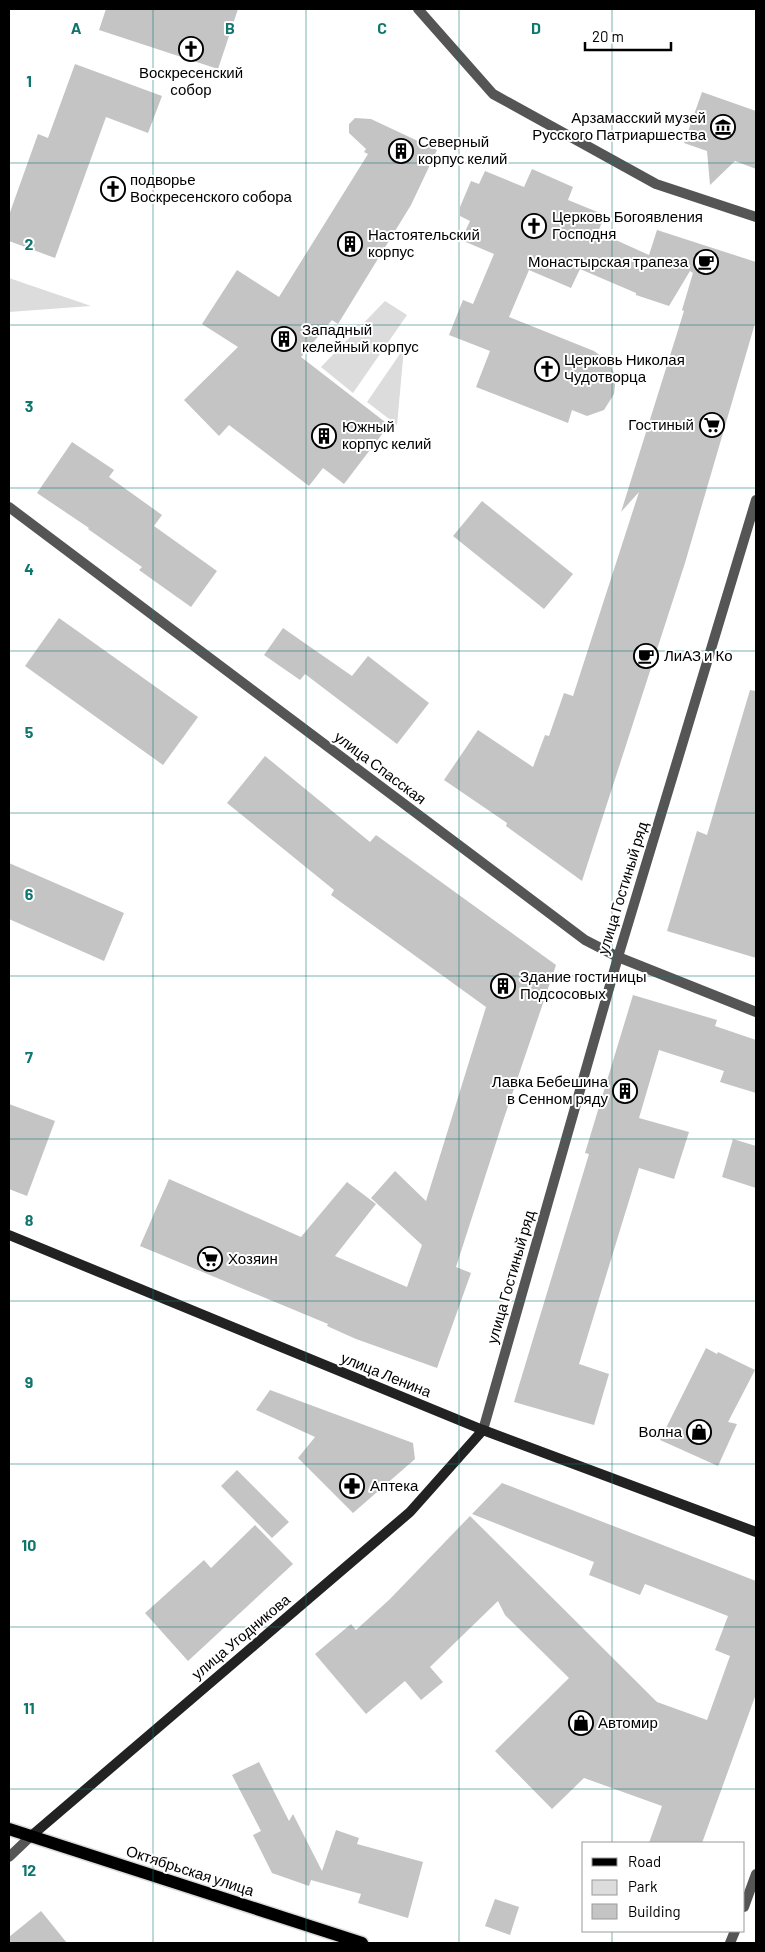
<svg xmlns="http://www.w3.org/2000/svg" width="765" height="1952" viewBox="0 0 765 1952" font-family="Barlow,sans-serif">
  <rect width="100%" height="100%" fill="#fff"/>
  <!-- green -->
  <g fill="#dcdcdc">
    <path d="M9,278L91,306L9,312Z"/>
    <path d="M385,301L407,315L353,393L321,367Z"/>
    <path d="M404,348L397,425L367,402Z"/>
  </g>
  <!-- building -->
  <g fill="#c4c4c4">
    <path d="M106,9H238L218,69L99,30Z"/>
    <path d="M75,64L162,96L148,133L106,117L55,258L9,241V215L38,134L48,138Z"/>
    <path d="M702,92L756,111V169L735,161L710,185L707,151L684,143Z"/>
    <path d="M355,118L371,119L437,150L411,205L338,324L332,320L301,357L389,425L344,484L323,468L309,486L229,425L219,436L184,400L238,347L202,324L237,270L279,297L368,154L364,152L366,149L349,133V124Z"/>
    <path d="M532,169L573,187L568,200L605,215L598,232L649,255L657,230L756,262V320L685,563L582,881L506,826L507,823L444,780L478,730L533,767L545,735L549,736L564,693L573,696L639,492L621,512L684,311L682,310L693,273L690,271L669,306L636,295V293L580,269L571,288L529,270L509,317L594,351L608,361L616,377L614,394L604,410L587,416L572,410L568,423L476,387L490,351L449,335L463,300L473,304L494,254L461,240L470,221L460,216V207L471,181L479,184L485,171L524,187Z"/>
    <path d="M72,442L114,470L109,477L162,515L154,526L217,571L191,607L139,570L142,567L88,529L89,528L37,493Z"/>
    <path d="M482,501L573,574L544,609L453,536Z"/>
    <path d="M59,618L198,717L163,765L25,666Z"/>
    <path d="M283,628L352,676L368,656L429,703L397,744L305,674L300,680L264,655Z"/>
    <path d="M750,690L756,691V958L667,931L697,831L707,835Z"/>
    <path d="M265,756L370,842L376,835L556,965L503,1121L456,1267L471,1273L437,1368L356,1339L327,1326L328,1324L140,1246L169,1179L301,1237L347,1182L376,1204L335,1256L407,1287L422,1245L371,1198L395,1171L426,1201L486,1007L331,895L334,890L227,803Z"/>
    <path d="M9,863L124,913L104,961L9,919Z"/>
    <path d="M633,995L717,1020L715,1026L756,1040V1093L720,1082L724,1071L659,1050L639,1118L689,1132L674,1179L639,1168L579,1364L609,1374L594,1425L514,1402L589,1154L585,1153Z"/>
    <path d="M9,1104L55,1121L27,1196L9,1189Z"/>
    <path d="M733,1139L756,1146V1188L722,1177Z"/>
    <path d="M706,1348L717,1354L718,1352L755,1370L728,1422L737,1424L718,1466L660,1440Z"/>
    <path d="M270,1390L413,1443L415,1459L353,1513L298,1458L315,1437L256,1410Z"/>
    <path d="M237,1470L289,1522L272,1538L221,1486Z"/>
    <path d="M502,1483L756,1581V1694L702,1843H649L662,1806L584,1778L552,1809L495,1751L569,1678L505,1615L498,1601L430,1667L443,1682L421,1700L405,1681L366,1714L315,1654L351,1624L356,1630L390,1599L470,1516L657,1702L707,1720L730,1656L715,1650L728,1616L645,1584L640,1595L589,1575L594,1562L472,1514Z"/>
    <path d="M255,1525L293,1564L188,1661L145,1613L204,1560L211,1568Z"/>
    <path d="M259,1762L289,1821L293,1814L322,1871L336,1830L359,1838L357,1844L423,1862L408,1918L358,1903L361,1894L311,1880L309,1886L272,1873L253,1835L261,1831L232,1775Z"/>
    <path d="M495,1899L519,1907L510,1935L485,1926Z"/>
    <path d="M41,1911L67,1943H9V1937Z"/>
  </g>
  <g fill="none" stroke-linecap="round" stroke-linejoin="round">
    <defs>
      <path id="primary" d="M9,1829L362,1943"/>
    </defs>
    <!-- primary casing -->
    <use href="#primary" stroke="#dbdbdb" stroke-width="15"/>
    <!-- street -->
    <g stroke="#555" stroke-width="10">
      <path d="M418,9L493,94L656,184L756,217"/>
      <path d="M9,507L585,940L618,957L756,1012"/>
      <path d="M483,1430L618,957L756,500"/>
      <path d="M9,1857L30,1837"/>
      <path d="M744,1907L756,1874"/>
      <path d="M730,1943L735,1931"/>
    </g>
    <!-- secondary -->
    <g stroke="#222" stroke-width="10">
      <path d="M9,1235L483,1430L756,1532"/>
      <path d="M30,1837L410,1512L483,1430"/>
    </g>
    <!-- primary -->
    <use href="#primary" stroke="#000" stroke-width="12"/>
  </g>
  <!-- grid -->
  <path fill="none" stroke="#0f766e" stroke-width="1" stroke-opacity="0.55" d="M153,9V1943M306,9V1943M459,9V1943M612,9V1843M9,163H756M9,325H756M9,488H756M9,651H756M9,813H756M9,976H756M9,1139H756M9,1301H756M9,1464H756M9,1627H756M9,1789H756M612,1931V1943"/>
  <!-- icons -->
  <defs>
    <symbol id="church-ring" viewBox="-11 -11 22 22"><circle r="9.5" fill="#fff" stroke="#000" stroke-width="1.5"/><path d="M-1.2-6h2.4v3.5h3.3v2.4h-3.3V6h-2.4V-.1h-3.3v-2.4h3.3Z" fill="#000"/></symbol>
    <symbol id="museum-ring" viewBox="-11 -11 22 22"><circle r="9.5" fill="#fff" stroke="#000" stroke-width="1.5"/><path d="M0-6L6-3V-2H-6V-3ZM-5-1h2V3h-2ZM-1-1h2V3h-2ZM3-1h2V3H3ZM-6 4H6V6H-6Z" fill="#000"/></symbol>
    <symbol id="building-ring" viewBox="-11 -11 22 22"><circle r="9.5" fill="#fff" stroke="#000" stroke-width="1.5"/><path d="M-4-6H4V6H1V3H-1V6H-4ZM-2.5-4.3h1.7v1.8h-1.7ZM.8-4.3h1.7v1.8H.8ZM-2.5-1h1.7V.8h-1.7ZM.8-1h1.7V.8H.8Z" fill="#000"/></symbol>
    <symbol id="cafe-ring" viewBox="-11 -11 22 22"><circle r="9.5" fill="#fff" stroke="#000" stroke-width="1.5"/><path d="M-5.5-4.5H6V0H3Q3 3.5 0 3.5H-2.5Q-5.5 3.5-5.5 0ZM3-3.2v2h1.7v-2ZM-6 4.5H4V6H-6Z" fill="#000"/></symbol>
    <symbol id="supermarket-ring" viewBox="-11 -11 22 22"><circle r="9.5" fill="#fff" stroke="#000" stroke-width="1.5"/><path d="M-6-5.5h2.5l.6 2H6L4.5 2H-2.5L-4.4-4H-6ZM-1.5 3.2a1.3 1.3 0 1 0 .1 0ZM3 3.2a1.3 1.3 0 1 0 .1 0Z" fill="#000"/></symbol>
    <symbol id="shop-ring" viewBox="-11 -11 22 22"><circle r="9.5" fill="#fff" stroke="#000" stroke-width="1.5"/><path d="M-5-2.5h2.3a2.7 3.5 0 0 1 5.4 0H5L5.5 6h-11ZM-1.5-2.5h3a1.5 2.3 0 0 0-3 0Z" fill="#000"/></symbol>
    <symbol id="pharmacy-ring" viewBox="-11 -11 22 22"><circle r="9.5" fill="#fff" stroke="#000" stroke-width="1.5"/><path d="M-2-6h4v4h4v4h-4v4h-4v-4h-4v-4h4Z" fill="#000"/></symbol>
  </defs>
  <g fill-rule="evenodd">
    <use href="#church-ring" x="177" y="35" width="28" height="28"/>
    <use href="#museum-ring" x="709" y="113" width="28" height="28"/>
    <use href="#building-ring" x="387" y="137" width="28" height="28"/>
    <use href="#church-ring" x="99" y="175" width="28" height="28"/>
    <use href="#church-ring" x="520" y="212" width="28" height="28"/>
    <use href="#building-ring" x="336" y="230" width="28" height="28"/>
    <use href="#cafe-ring" x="692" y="248" width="28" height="28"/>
    <use href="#building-ring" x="270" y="325" width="28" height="28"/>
    <use href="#church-ring" x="533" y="355" width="28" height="28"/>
    <use href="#supermarket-ring" x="698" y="411" width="28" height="28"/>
    <use href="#building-ring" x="310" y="422" width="28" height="28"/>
    <use href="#cafe-ring" x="632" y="642" width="28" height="28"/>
    <use href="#building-ring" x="489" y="972" width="28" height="28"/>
    <use href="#building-ring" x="611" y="1077" width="28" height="28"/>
    <use href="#supermarket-ring" x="196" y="1245" width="28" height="28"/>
    <use href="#shop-ring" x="685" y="1418" width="28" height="28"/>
    <use href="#pharmacy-ring" x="338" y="1472" width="28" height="28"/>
    <use href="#shop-ring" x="567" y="1709" width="28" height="28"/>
  </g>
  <g text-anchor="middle" stroke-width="4" stroke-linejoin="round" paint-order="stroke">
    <!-- poi labels -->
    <g font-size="15" fill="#000" stroke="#fff" text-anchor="start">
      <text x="191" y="78" text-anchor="middle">Воскресенский<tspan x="191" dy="17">собор</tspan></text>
      <text x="706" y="123" text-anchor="end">Арзамасский музей<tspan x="706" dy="17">Русского Патриаршества</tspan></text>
      <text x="418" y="147">Северный<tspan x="418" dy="17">корпус келий</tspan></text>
      <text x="130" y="185">подворье<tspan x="130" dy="17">Воскресенского собора</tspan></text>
      <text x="552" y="222">Церковь Богоявления<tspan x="552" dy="17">Господня</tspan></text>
      <text x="368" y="240">Настоятельский<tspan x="368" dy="17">корпус</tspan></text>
      <text x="688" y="267" text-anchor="end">Монастырская трапеза</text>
      <text x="302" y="335">Западный<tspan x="302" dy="17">келейный корпус</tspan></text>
      <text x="564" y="365">Церковь Николая<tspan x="564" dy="17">Чудотворца</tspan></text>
      <text x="694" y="430" text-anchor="end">Гостиный</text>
      <text x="342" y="432">Южный<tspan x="342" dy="17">корпус келий</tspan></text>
      <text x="664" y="661">ЛиАЗ и Ко</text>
      <text x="520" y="982">Здание гостиницы<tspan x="520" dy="17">Подсосовых</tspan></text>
      <text x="608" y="1087" text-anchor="end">Лавка Бебешина<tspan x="608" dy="17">в Сенном ряду</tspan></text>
      <text x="228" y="1264">Хозяин</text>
      <text x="682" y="1437" text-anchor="end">Волна</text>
      <text x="370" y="1491">Аптека</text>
      <text x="598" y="1728">Автомир</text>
    </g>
    <!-- street labels -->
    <g font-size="15" fill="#000" stroke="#fff">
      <text transform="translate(380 768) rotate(37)" y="5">улица Спасская</text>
      <text transform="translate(623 888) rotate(-73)" y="5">улица Гостиный ряд</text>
      <text transform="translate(511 1277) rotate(-74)" y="5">улица Гостиный ряд</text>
      <text transform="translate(386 1375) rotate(22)" y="5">улица Ленина</text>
      <text transform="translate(241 1637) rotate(-40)" y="5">улица Угодникова</text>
      <text transform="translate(190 1871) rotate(18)" y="5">Октябрьская улица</text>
    </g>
  </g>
  <g font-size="16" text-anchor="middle" font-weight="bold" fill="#0f766e" stroke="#fff" stroke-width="4" stroke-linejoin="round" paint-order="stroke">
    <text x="76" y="34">A</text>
    <text x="230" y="34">B</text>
    <text x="382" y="34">C</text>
    <text x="536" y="34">D</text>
    <text x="29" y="87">1</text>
    <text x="29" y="250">2</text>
    <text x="29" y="412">3</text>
    <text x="29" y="575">4</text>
    <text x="29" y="738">5</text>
    <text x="29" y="900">6</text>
    <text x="29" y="1063">7</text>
    <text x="29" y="1226">8</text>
    <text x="29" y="1388">9</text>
    <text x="29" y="1551">10</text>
    <text x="29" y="1714">11</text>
    <text x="29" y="1876">12</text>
  </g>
  <!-- border -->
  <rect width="765" height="1952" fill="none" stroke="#000000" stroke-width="20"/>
  <!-- legend -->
  <rect x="582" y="1842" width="162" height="90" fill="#ffffff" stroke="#999999"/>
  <rect x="592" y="1858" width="25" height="8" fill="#000000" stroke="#999999"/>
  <text x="628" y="1867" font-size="15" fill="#000000">Road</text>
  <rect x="592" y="1880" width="25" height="15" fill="#dcdcdc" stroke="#999999"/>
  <text x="628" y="1892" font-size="15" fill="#000000">Park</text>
  <rect x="592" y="1904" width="25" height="15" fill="#c4c4c4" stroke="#999999"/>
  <text x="628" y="1917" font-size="15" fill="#000000">Building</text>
  <!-- scale -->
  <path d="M585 42v8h86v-8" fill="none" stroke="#000000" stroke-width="2.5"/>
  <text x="592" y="42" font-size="15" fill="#000000" stroke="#ffffff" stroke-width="4" paint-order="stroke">20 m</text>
</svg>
